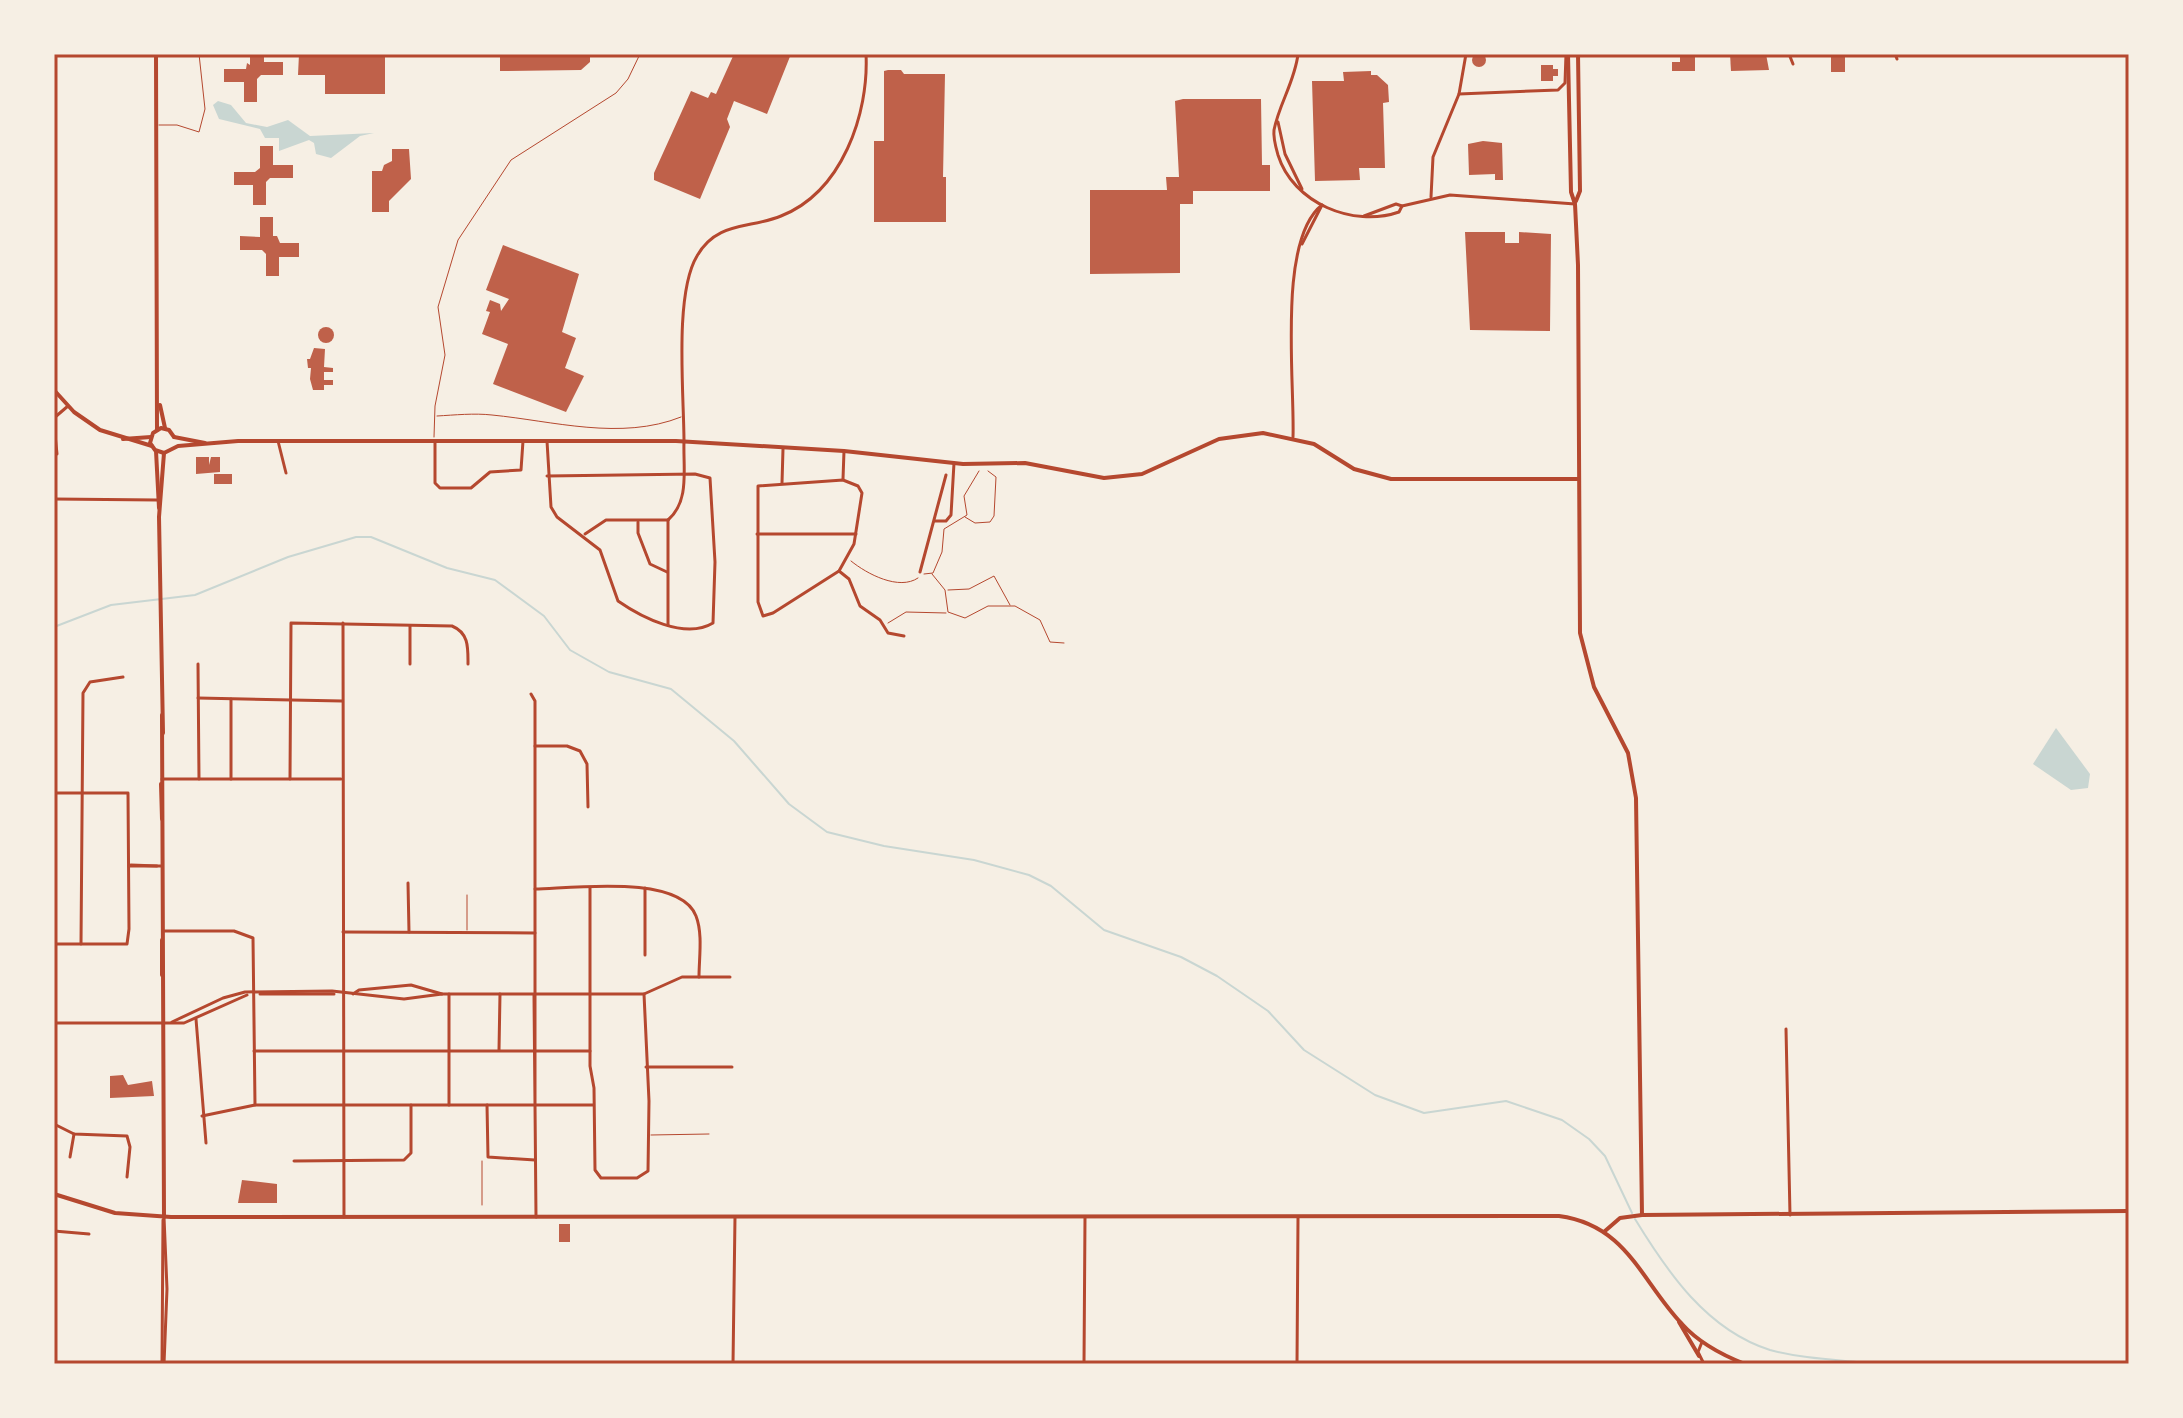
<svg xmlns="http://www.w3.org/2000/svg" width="2183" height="1418" viewBox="0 0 2183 1418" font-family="'Open Sans',sans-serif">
  <rect width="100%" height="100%" fill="#f6efe4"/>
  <!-- water -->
  <g fill="#c9d6d2">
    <path d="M218,101L231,105L246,123L267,127L288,120L310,136L374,133L360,136L331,158L316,154L314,143L309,140L279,151V138H265L260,129L219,119L213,105Z"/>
    <path d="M2056,728L2090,774L2088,788L2071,790L2033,764Z"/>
  </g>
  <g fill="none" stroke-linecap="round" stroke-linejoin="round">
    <!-- stream -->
    <g stroke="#c9d6d2" stroke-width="2">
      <path d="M54,627L111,605L195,595L288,557L356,537H371L447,568L495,580L544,616L570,650L609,672L671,689L734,741L789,804L827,832L884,846L974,860L1029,875L1051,886L1104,930L1181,957L1217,976L1268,1011L1304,1050L1375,1095L1424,1113L1506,1101L1562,1120L1589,1139L1605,1156L1632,1213"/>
      <path d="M1635,1219C1668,1273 1707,1330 1770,1350C1803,1359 1841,1360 1875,1364"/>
    </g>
  </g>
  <!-- building -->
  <g fill="#bf614a">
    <circle cx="1479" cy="60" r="7"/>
    <path d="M250,54H264V62H283V75H261L257,79V102H244V82H224V69H246L247,63L250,65Z"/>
    <path d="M299,54H385V94H325V75H298Z"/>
    <path d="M500,54H590V62L581,70L500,71Z"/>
    <path d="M734,54H791L767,114L734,101L727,119L730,127L700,199L654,180V173L691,91L708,98L711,92L716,94Z"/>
    <path d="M1680,54H1695V71H1672V62H1680Z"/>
    <path d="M1730,54H1766L1769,70L1731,71Z"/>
    <rect x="1831" y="54" width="14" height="18"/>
    <path d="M1541,65H1553V69H1558V76H1553V81H1541Z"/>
    <path d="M888,70H901L904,74H945L943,177H946V222H874V141H884V71Z"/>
    <path d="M1371,71V75H1377L1388,85L1389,102L1383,103L1385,168H1359L1360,180L1315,181L1312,81H1344L1343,72Z"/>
    <path d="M1183,99H1261L1262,165H1270V191H1193V204H1180V273L1090,274V190H1167L1166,177H1179L1175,101Z"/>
    <path d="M1483,141L1502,143L1503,180H1495V174L1469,175L1468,144Z"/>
    <path d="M260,146H273V165H293V178H270L266,182V205H253V185H234V172H255L260,168Z"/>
    <path d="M392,149H409L411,179L389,201V212H372V171H382L384,165L392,161Z"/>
    <path d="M260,217H273V236H277L280,243H299V257H279V276H266V254L262,250H240V236L260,237Z"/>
    <path d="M1465,232H1505V243H1519V232L1551,234L1550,331L1470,330Z"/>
    <path d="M503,245L579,274L562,332L576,338L565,368L584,376L566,412L493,384L508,344L482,334L490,312L486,311L490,300L500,304L501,311L509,299L486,290Z"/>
    <circle cx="326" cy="335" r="8"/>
    <path d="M314,348L325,349L324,367L333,368V372H324V380H333V385H324V390H313L310,379L311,368H308L307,359H310Z"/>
    <path d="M196,457H209V465L211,457H220V472L196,474Z"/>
    <rect x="214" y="474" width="18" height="10"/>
    <path d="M123,1075L128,1085L152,1081L154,1096L110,1098V1076Z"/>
    <path d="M242,1180L277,1184V1203H238Z"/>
    <rect x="559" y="1224" width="11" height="18"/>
  </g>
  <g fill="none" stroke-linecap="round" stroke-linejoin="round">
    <!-- path -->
    <g stroke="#b5482f" stroke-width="1">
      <path d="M965,517L975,523L990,522L994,516L996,477L988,471"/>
      <path d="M851,561C867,574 899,591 918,578"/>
      <path d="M924,574L933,573L942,552L944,529L967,515L964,496L979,471"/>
      <path d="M932,574L945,590L948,612L965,618L988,606H1015L1040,620L1050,642L1064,643"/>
      <path d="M948,590L969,589L994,576L1010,605"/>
      <path d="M888,623L906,612L946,613"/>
    </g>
    <!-- service -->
    <g stroke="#b5482f" stroke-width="1">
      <path d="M159,125H177L199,132L205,109L199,54"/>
      <path d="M437,416C455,415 474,413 492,415C553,421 621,441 681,417"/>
      <path d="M434,437L435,406L445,355L438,307L458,240L511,160L616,93L628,79L640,54"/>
      <path d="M467,895V930"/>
      <path d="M651,1135L709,1134"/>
      <path d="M482,1205V1161"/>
    </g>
    <!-- minor -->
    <g stroke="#b5482f" stroke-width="3">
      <path d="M1789,54L1793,64"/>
      <path d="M1895,54L1897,59"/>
      <path d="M1459,94L1558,90L1565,83L1566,54"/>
      <path d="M1431,197L1433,157L1459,94L1466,54"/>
      <path d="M54,418L68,406"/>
      <path d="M54,425L57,454"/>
      <path d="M278,441L286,473"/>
      <path d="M435,441V483L440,488H471L490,472L521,470L523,441"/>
      <path d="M547,441L551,507L557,517L600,550L618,601C641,617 685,640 713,623L715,562L710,478L695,474L547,476"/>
      <path d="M843,479L844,451"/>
      <path d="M843,480L858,486L862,493L854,544L839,571L773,613L763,616L758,602V486Z"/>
      <path d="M782,483L783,449"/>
      <path d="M54,499L157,500"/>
      <path d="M668,520C690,501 683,469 684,442"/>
      <path d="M935,521H946L951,515L954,463"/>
      <path d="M638,522V533L650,564L667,572"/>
      <path d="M585,534L606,520H668"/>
      <path d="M757,534H856"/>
      <path d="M839,571L849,579L860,606L880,620L888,633L904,636"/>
      <path d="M920,572L946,475"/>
      <path d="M343,623L344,1217"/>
      <path d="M668,625V520"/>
      <path d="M410,626V664"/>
      <path d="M198,664L199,779"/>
      <path d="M531,694L535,701V1105L534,995"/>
      <path d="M198,698L342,701"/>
      <path d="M535,746H567L580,751L587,764L588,807"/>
      <path d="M162,779H341"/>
      <path d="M231,779V699"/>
      <path d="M290,779L291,623L452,626C469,633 468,648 468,664"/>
      <path d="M54,793H128L129,929L127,944H54"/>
      <path d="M131,865L157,866"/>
      <path d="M129,866H162"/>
      <path d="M408,883L409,932"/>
      <path d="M590,888V1066L594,1088L595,1170L601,1178H637L648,1171L649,1101L644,994"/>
      <path d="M535,889C574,888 680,874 696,916C703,934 699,958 699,977"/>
      <path d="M163,931H234L253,938L255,1105"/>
      <path d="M343,932L535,933"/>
      <path d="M81,944L83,693L90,682L123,677"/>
      <path d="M645,955V888"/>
      <path d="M260,994H334"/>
      <path d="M353,994L359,990L411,985L442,994"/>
      <path d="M449,994V1105"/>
      <path d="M196,1019L206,1143"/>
      <path d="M172,1022L223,998L245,992L332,991L404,999L442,994H644L682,977H730"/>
      <path d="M54,1023H184L247,995"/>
      <path d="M1786,1029L1790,1215"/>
      <path d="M499,1050L500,994"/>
      <path d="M254,1051H590"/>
      <path d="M646,1067H732"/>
      <path d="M487,1105L488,1157L535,1160"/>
      <path d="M535,1105L536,1217"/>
      <path d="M202,1116L255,1105H593"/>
      <path d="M54,1124L74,1134L127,1136L130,1147L127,1177"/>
      <path d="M70,1157L74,1134"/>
      <path d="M294,1161L404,1160L411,1153V1105"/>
      <path d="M54,1231L89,1234"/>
      <path d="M1702,1342L1698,1352L1704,1364"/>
      <path d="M733,1364L735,1217"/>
      <path d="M1084,1364L1085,1217"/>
    </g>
    <!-- tertiary -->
    <g stroke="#b5482f" stroke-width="3">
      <path d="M1298,54C1295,81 1279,104 1274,130C1273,138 1276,148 1278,155C1293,203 1353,228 1399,212L1402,206"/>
      <path d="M1278,122L1285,154L1302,189"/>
      <path d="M1364,216L1396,204L1402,206L1450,195L1575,204"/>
      <path d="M1302,244L1322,205"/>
      <path d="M1293,437C1295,382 1277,240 1322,205"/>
      <path d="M684,442C684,395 674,294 697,256C717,221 749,229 781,216C842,192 869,114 866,54"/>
      <path d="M164,1217L167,1289L164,1364"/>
      <path d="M162,1364L163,1220"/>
      <path d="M1297,1364L1298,1218"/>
    </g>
    <!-- secondary -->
    <g stroke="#b5482f" stroke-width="4">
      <path d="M156,54L157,430"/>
      <path d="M1568,54L1571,192L1575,204L1578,265L1580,633L1594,687L1628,753L1636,798L1642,1215"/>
      <path d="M1576,201L1580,191L1578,54"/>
      <path d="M54,390L74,412L100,430L152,446"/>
      <path d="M160,405L165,428"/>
      <path d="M174,437L169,430L161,428L153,433L150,443L155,450L164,453L178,446L238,441H676L844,451L963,464L1025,463L1104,478L1142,474L1219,439L1263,433L1314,444L1354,469L1391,479H1578"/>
      <path d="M174,437L205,443"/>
      <path d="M123,439L151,437"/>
      <path d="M156,451L159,508"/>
      <path d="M162,715L164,1217"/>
      <path d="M163,733L159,517L164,453"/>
      <path d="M161,784L162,819"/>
      <path d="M162,940V975"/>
      <path d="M1605,1231L1620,1218L1642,1215L2129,1211"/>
    </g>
    <!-- primary -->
    <g stroke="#b5482f" stroke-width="4">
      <path d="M54,1194L115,1213L171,1217L1559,1216C1627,1225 1641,1281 1682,1324C1699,1343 1722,1355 1745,1364"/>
      <path d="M1679,1322L1699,1356"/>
    </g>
  </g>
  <!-- border -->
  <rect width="2183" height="1418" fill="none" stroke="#f6efe4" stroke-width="112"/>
  <rect x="56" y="56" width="2071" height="1306" fill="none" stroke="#b5482f" stroke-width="3"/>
</svg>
